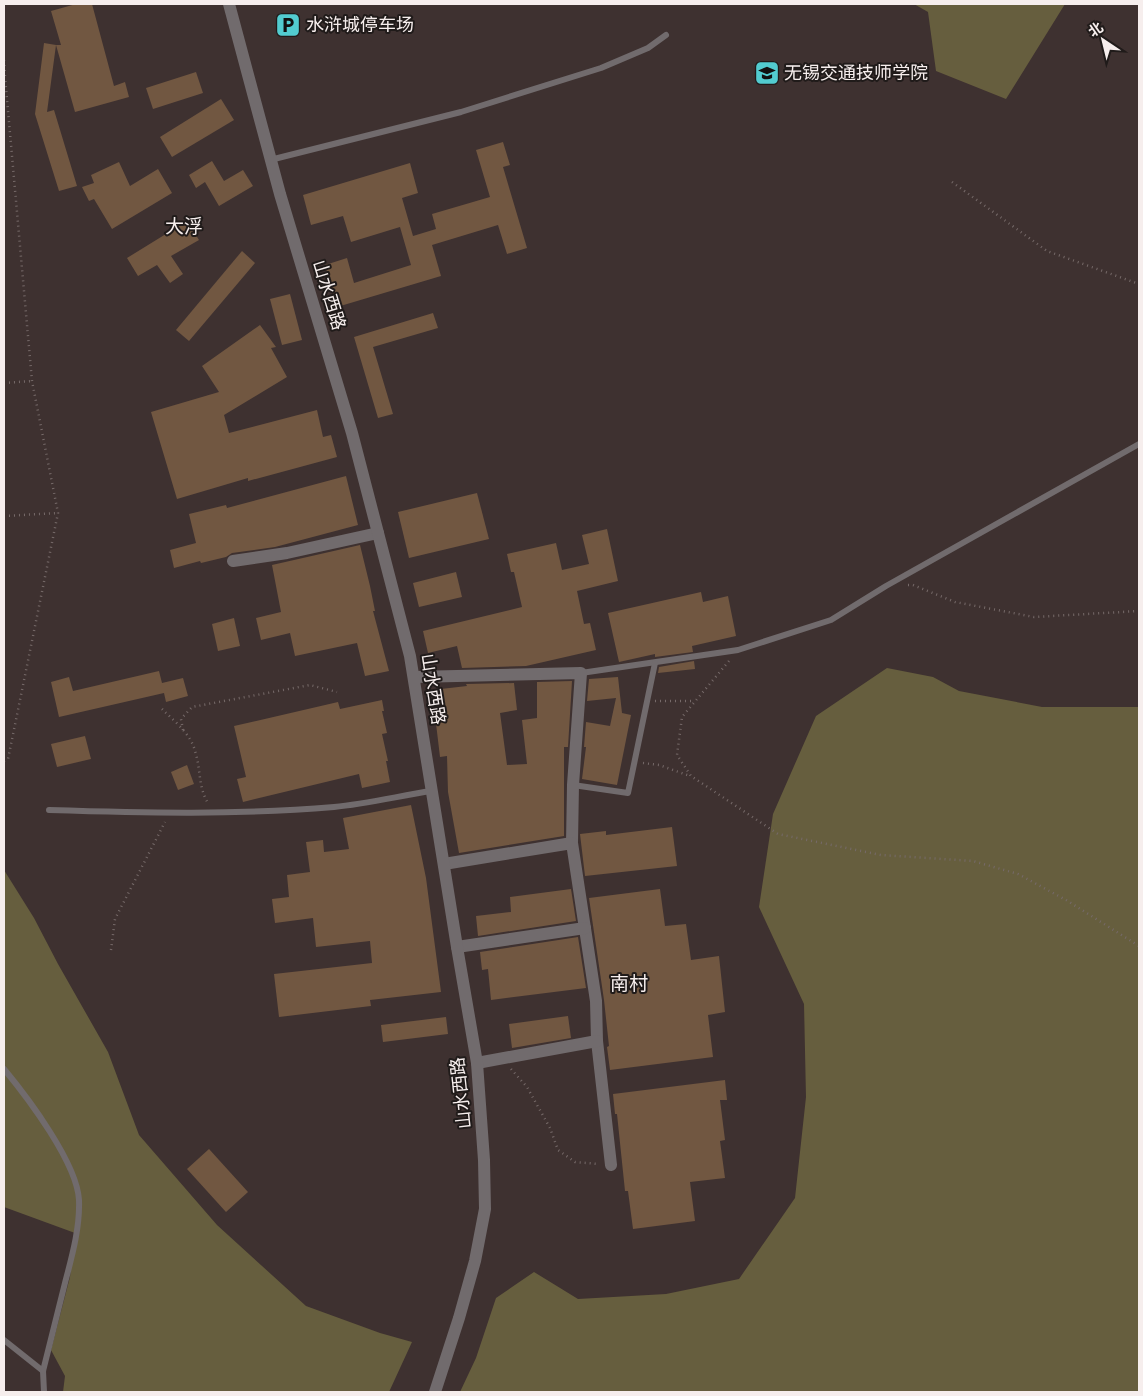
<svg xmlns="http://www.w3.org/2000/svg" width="1143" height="1396" viewBox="0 0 1143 1396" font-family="'Fira Sans Condensed','Noto Sans SC',sans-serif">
  <rect width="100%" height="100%" fill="#3e3130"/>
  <!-- forest -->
  <g fill="#665e3e">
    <path d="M914,4H1065L1006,99L936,71L928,12Z"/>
    <path d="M887,668L933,677L959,691L1042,707H1139V1392H460L476,1358L496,1298L534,1272L578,1299L666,1294L739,1279L795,1198L806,1097L804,1004L759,907L773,814L816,716Z"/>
    <path d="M4,870L34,918L58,964L108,1052L139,1135L217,1225L306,1306L380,1333L412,1342L389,1392H63L65,1376L51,1350L70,1277L75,1233L4,1207Z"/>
  </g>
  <!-- building -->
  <g fill="#715741">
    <path d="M76,4H92L114,86L125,82L129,97L75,112L56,45H61L51,11Z"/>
    <path d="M44,43L56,45L47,112L54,110L77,186L59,191L35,114Z"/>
    <path d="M196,72L203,93L153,109L146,88Z"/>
    <path d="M221,99L234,120L172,157L160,137Z"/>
    <path d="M503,142L510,165L503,167L527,248L507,254L498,225L432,245L441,276L337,307L325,265L347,258L354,283L411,265L400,227L351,242L343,216L311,225L303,195L410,163L418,193L402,198L413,236L436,229L432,214L490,197L476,150Z"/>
    <path d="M212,161L224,181L243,170L253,186L219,206L205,182L196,188L189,175Z"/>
    <path d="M119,162L130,186L158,169L172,193L112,229L94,199L89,201L82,187L94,183L91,175Z"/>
    <path d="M187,221L199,240L171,256L183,274L170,283L157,265L138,276L127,258Z"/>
    <path d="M242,251L255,263L189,341L176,330Z"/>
    <path d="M290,294L302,340L282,345L270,299Z"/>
    <path d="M433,313L438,328L373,347L393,414L378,418L354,337Z"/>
    <path d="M260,325L276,347L271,348L287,377L224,415L229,433L317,410L323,437L331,435L337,457L248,481V478L177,499L151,412L219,392L202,366Z"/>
    <path d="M346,476L358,525L275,547L232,553L226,557L201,563L200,561L174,568L170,550L196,543L189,514L226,505L227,508Z"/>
    <path d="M477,493L489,539L409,558L398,512Z"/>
    <path d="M607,529L618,581L577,591L584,624L590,623L596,650L526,666L462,668L457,646L428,653L423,631L522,607L514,572H511L507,554L556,543L562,570L589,564L582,535Z"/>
    <path d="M360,545L370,586L375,611H373L389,671L365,676L357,643L295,656L290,633L261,640L256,618L281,612L272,565Z"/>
    <path d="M456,572L462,597L419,607L413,583Z"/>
    <path d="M701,592L703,602L728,596L736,636L692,646L693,652L655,657V654L619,662L608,613Z"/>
    <path d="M234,618L240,646L218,651L212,624Z"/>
    <path d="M694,661L695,669L658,673L659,667Z"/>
    <path d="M159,671L162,683L183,678L188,696L166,702L164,693L59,717L51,682L69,677L73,691Z"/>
    <path d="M618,677L622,713L631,715L617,785L582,779L586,747H584L586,722L610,726L616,698L587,701L589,679Z"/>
    <path d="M572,681L568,747H564V836L459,853L448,792L447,756L440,757L432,690L467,686L466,684L514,683L517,710L500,713L507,765L527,764L522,720L537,718V682Z"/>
    <path d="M382,700L384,711H382L387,733L382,734L388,761H386L390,782L362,788L359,774L243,802L237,779L246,777L234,726L338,702L340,709Z"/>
    <path d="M85,736L91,759L57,767L51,744Z"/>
    <path d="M187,765L194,784L178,790L171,772Z"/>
    <path d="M411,805L426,878L441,992L370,1000L371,1006L279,1017L274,974L372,963L370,941L316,947L313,918L275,923L272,899L289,897L287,875L310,872L306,842L323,840L324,852L349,849L343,818Z"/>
    <path d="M672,827L677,866L585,876L580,834L606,831V835Z"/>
    <path d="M571,889L576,921L478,936L476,916L511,912L510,897Z"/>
    <path d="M660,889L665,926L686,924L691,960L719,956L725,1012L708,1015L713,1057L610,1070L607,1047L609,1046L604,1000L589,898Z"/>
    <path d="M578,937L586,988L491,1000L488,969L482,970L480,952Z"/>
    <path d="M568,1016L571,1038L512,1048L509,1024Z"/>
    <path d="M446,1017L448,1034L383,1042L381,1025Z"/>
    <path d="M725,1080L727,1100H720L725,1140L720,1141L725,1178L690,1182L695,1221L633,1229L628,1191H625L617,1114H615L613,1094Z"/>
    <path d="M209,1149L248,1192L226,1212L187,1169Z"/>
  </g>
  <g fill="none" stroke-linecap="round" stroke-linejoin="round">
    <!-- path -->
    <g stroke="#766a69" stroke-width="2.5" stroke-dasharray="1 4" stroke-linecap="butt">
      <path d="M4,60L5,76"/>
      <path d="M952,182L1047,251L1139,284"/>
      <path d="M4,383L32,381"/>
      <path d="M4,516L58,513"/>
      <path d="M908,585H913L955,602L1034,617L1139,611"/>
      <path d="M729,661L682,717L677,755L691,776L778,834L881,855L973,861L1018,874L1066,900L1139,946"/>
      <path d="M655,701H694"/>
      <path d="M162,709C174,721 191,734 195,751C201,769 198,787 208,803"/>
      <path d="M183,730L181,719L192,707L310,685L337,692"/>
      <path d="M4,761L8,759L58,513L32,381L5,77"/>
      <path d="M643,763L659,765L690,776"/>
      <path d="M111,950L115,919L165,822"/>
      <path d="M511,1069L527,1087L550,1128L558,1150L575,1162L598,1164"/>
    </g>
    <!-- service -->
    <g stroke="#716b6d" stroke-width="6">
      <path d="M270,160L461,112L601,68L648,48L666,35"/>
      <path d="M581,673L738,650L831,620L886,586L1139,444"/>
      <path d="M573,785L628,793L655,663"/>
      <path d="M49,810C145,813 239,815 334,807C366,804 399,796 431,791"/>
      <path d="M4,1069C28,1098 77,1163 79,1200C80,1228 72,1256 65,1283C58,1312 50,1342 43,1371L44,1392"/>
      <path d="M4,1340L43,1371"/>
    </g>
    <!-- minor -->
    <g stroke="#716b6d" stroke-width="12">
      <path d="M233,561L287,553L378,533"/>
      <path d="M414,677L581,673L573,785L572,843"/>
      <path d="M444,864L572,843L596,1001L597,1041L611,1165"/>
      <path d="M457,947L585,928"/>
      <path d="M477,1063L597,1041"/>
    </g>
    <!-- tertiary -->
    <path stroke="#716b6d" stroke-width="12" d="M229,4L280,194L352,433L410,656L457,947L477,1063L484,1160L485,1209L475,1261L459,1318L435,1392"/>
  </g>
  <!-- icons -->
  <defs>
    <symbol id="parking-square" viewBox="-11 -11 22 22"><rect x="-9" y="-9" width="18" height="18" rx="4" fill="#52ccd0" stroke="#201b1a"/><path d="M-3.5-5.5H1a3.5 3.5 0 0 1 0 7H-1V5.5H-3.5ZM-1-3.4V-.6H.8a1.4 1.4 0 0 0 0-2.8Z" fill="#111"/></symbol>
    <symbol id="school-square" viewBox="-11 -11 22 22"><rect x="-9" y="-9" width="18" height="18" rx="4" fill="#52ccd0" stroke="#201b1a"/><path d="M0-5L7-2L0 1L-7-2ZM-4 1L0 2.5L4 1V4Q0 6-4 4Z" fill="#111"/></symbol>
  </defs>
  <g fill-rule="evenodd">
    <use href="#parking-square" x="274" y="11" width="28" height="28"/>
    <use href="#school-square" x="753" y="59" width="28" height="28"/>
  </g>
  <g text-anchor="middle" stroke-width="4" stroke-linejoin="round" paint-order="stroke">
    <!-- poi labels -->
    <g font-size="18" fill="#f6eeed" stroke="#201b1a" text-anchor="start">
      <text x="306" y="31">水浒城停车场</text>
      <text x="784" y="79">无锡交通技师学院</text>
    </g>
    <!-- street labels -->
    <g font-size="18" fill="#f6eeed" stroke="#201b1a">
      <text transform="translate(329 295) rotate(73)" y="6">山水西路</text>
      <text transform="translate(433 689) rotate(81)" y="6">山水西路</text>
      <text transform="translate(461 1093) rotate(-96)" y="6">山水西路</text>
    </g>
    <!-- neighbourhood labels -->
    <g font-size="19" fill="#f6eeed" stroke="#201b1a">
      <text x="184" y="233">大浮</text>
      <text x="629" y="990">南村</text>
    </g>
  </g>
  <!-- border -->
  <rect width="1143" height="1396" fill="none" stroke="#f6eeed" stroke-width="10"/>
  <!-- north arrow -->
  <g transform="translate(1103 40) rotate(325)" stroke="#201b1a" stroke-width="4" paint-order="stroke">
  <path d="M0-4L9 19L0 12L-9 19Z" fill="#f6eeed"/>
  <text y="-8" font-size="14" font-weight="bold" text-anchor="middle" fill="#f6eeed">北</text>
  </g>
</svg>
